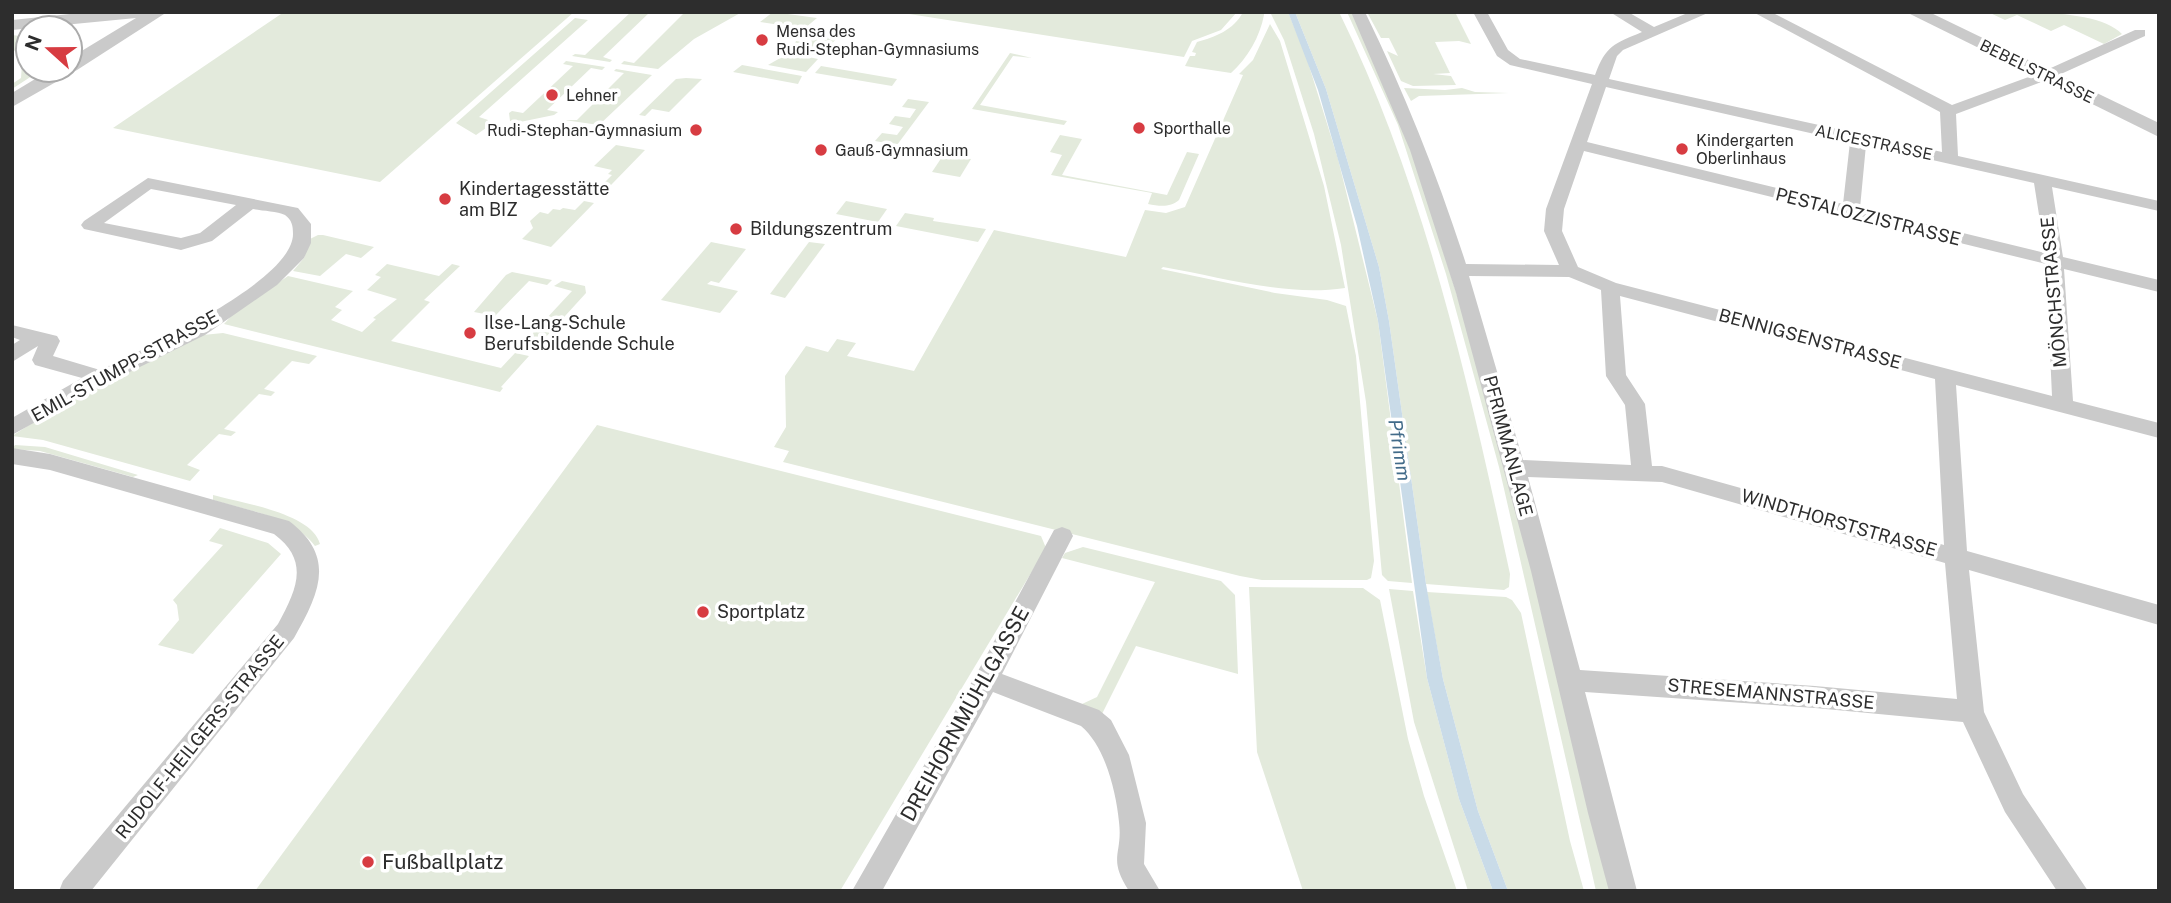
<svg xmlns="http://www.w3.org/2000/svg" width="2171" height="903" viewBox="0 0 2171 903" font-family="'Public Sans',sans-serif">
  <rect width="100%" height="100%" fill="#fff"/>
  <!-- green -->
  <g fill="#e3eadc">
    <path d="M284,12H574L380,182L113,128Z"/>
    <path d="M631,12H650L603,57L612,60L610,62L572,56L575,54L585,55Z"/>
    <path d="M685,12H742L694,39L658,69L621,64L624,61L634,63Z"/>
    <path d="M773,12L817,18L799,33L790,32L793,27L760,22Z"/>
    <path d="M911,12H1237L1221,30L1192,41L1184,57L909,14Z"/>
    <path d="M1243,12H1264V15C1260,36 1248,58 1231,73L1185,66L1190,56H1195L1196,53L1192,52L1197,42C1215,37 1234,30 1243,12Z"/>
    <path d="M1270,12H1288L1306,56L1338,159L1378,321L1412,583L1388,581L1382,575L1366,402L1341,245L1314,134L1284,40Z"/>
    <path d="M1295,12H1339C1424,184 1470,388 1510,574L1509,587L1504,590L1426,584L1389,321L1379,267L1326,89Z"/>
    <path d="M1347,12H1353L1404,125L1493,411L1611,891H1596L1499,467L1446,274L1398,125Z"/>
    <path d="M1367,12H1455L1471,44L1459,41L1435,42L1450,73L1433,74L1451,76L1456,85L1413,86L1401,81L1387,51L1398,56L1389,38H1381Z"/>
    <path d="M1988,12C2021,12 2099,9 2122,34L2104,44L2064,25L2051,31L2017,15L2005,20Z"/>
    <path d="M575,18L588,20L479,117L488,120L486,128L476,135L456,123Z"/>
    <path d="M1270,24L1280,41L1324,186L1345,288C1285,297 1222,277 1163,267L1161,269L1275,293L1327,300L1346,306L1356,356L1374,561L1371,578L1367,580H1262L1240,576L783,462L789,451L774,447L786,427L785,376L806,346L828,352L837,339L856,343L847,356L914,371L994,230L1126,257L1145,210L1166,213L1185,207L1243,75L1239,74L1253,60Z"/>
    <path d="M813,27L838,31L834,35L839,36L820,56L791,51L796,41L802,42L808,35L803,34Z"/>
    <path d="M12,35L28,37V70H41L12,89V84L21,78L23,49L12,51Z"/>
    <path d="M789,53L818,59L806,72L768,65Z"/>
    <path d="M1010,53L1032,58L1013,56L980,105L1067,121L1064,125L972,109Z"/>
    <path d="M566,61L605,67L602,70L591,68L547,110L558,112L554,115L520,122L510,121L509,113L512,111L523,113L573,66L563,64Z"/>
    <path d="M742,65L802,76L798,84L733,72Z"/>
    <path d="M821,66L897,79L892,86L815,73Z"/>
    <path d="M616,69L652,75L599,125L564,120H577L624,73L614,71Z"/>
    <path d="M686,78L702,79L669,112L652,109L645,116L639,115L676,79Z"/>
    <path d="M1404,88L1445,90L1462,88L1475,92L1509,93L1419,96L1411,101Z"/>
    <path d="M908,99L929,102L897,145L875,141L882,133L897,135L903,127L889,124L895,116L910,118L916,109L902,107Z"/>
    <path d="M1060,135L1082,139L1062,175L1167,195L1187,152L1199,154L1179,200C1170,208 1159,206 1148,204L1152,193L1051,175L1062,155L1050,152Z"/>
    <path d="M616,145L645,150L611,185L603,184L612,175L608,174L612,170L594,166Z"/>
    <path d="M944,154L971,159L960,177L932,172Z"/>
    <path d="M584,201L594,203L551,247L522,239L533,228L530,221L540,212L548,214L553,209L560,210L563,208L575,210Z"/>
    <path d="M846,201L887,209L878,222L836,214Z"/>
    <path d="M905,213L934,218L933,221L986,229L978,242L896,226Z"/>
    <path d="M318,235H323L374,247L361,258L346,254L320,276L293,271L304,258L310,239Z"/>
    <path d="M711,242L746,249L719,283L711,281L707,284L738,291L720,313L661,300Z"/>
    <path d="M809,242L825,244L785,298L770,294Z"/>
    <path d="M387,264L439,276L452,264L460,266L424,300L430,302L391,341L501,368L515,353L529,356L501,387L503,388L500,392L224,324L234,313L288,276L353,291L335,307L342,310L331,320L362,332L376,319L373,318L397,299L367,290L381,277L375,275Z"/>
    <path d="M512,272L552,280L547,285L529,281L495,316L474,312L506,275Z"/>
    <path d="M562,281L585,286L586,293L534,350L520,347L572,291L554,286Z"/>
    <path d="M223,333L317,356L309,364L292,361L264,389L275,392L271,396L259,394L224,429L236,432L231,436L219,434L187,465L200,470L190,481L43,440L12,436L59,406L203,335Z"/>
    <path d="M597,425L1041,536L1046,548L840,891H255Z"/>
    <path d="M15,445L45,447L138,475L133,477L40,451L12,449Z"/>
    <path d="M213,495C241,503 312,513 320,544L315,546C292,516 248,511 213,500Z"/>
    <path d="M220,528L268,543L281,554L193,654L158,645L179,620L177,605L173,600L223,545L209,541Z"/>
    <path d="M1083,547L1221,581L1235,595L1238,674L1136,646L1101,716L1082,704L1097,697L1155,582L1062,558L1065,553Z"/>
    <path d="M1249,587L1363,588L1380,600L1408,739L1424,796L1457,891H1303L1257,752Z"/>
    <path d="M1389,589L1413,591L1427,678L1459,799L1493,891H1468L1414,722Z"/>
    <path d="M1427,592L1506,597L1512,600L1521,613L1570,841L1584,891H1508L1478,811L1443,679Z"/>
  </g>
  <!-- water -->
  <path fill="#c9dbe8" d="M1288,12H1295L1326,89L1379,267L1389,321L1426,584L1443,679L1478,811L1508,891H1493L1459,799L1427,678L1378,321L1357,226L1318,90Z"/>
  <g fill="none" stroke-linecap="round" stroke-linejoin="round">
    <!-- minor -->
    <g fill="#cacaca" fill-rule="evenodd">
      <path d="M1351,12H1365C1405,94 1438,177 1466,264L1559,265L1544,231L1546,209L1592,84L1510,65L1497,56L1473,12H1487L1508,50L1520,59L1595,75C1606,45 1614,44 1642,32L1610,12H1628L1654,27L1690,12H1710L1623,50L1617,56L1609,79L1942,152L1940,112L1753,12H1771L1952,105L2042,72L2135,30H2145V36L2052,78L1956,114L1958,156L2159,201V211L2052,187L2063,257L2159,280V292L2064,269L2073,401L2159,423V438L1956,385L1967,551L2159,605V625L1969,570L1984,712L2023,794L2088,891H2057L2005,812L1963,722L1815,708L1585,692L1637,891H1609L1588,813L1531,571L1456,293L1410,150ZM1606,87L1850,142L1843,204L1587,142ZM1866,145L2034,183L2045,253L1860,208ZM1584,151L2046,264L2052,396L1616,283L1578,267L1562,231L1564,209ZM1469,276L1569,277L1601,290L1606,376L1625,405L1631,465L1523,460ZM1620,296L1935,379L1944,545L1662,466H1652L1645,404L1626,375ZM1528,477L1662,482L1945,563L1957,699L1815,686L1580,670Z"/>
      <path d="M148,178L298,208L311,224V243L304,258L277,285L205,335L91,391L12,435V418L82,378L35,365L32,360L38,346L12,362V345L20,340L12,337V325L57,336L60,341L53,356L100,370C141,350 293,282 293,234C293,226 292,220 285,215C277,211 263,211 253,209L212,241L181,250L84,229L81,225L84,221ZM151,189L236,205L200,233L181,238L104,223Z"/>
      <path d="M12,448L50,454L289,521C337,557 319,594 294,638L91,891H59L63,881L278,624C297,589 310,561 274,534L50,470L12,464Z"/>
      <path d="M1062,527L1070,530L1073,536L1002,674L1099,710L1111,720L1129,755L1146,823L1144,864L1160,891H1129C1107,857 1123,855 1119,822C1116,791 1105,746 1081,726L993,692L882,891H852L978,671L1054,530Z"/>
    </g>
    <!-- tertiary -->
    <g fill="#cacaca" fill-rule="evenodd">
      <path d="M89,12L164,14L77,70L12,107V93L50,70H70V58L136,18L12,30V20Z"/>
      <path d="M1906,12H1929L2159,123V137Z"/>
    </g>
  </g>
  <!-- markers -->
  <g fill="#d73c42" stroke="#fff" stroke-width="2.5">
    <circle cx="762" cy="40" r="7"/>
    <circle cx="552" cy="95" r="7"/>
    <circle cx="1139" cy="128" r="7"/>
    <circle cx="696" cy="130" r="7"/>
    <circle cx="1682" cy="149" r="7"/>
    <circle cx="821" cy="150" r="7"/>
    <circle cx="445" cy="199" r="7"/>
    <circle cx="736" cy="229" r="7"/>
    <circle cx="470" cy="333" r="7"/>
    <circle cx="703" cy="612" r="7"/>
    <circle cx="368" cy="862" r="7"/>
  </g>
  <g text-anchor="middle" stroke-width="7" stroke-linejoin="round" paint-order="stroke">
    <!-- far-poi labels -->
    <g font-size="16" fill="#2d2d2d" stroke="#fff" text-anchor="start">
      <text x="776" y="37">Mensa des<tspan x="776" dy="18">Rudi-Stephan-Gymnasiums</tspan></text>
      <text x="566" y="101">Lehner</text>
      <text x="1153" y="134">Sporthalle</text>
      <text x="682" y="136" text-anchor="end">Rudi-Stephan-Gymnasium</text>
      <text x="1696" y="146">Kindergarten<tspan x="1696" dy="18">Oberlinhaus</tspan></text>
      <text x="835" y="156">Gauß-Gymnasium</text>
    </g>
    <!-- far-street labels -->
    <g font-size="16" fill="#2d2d2d" stroke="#fff">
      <text transform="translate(2037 71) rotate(26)" y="6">BEBELSTRASSE</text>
      <text transform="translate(1874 142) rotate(12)" y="6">ALICESTRASSE</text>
    </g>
    <!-- poi labels -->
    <g font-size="18" fill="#2d2d2d" stroke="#fff" text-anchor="start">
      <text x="459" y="195">Kindertagesstätte<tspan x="459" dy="21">am BIZ</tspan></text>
      <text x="750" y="235">Bildungszentrum</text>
      <text x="484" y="329">Ilse-Lang-Schule<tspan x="484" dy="21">Berufsbildende Schule</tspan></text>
      <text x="717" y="618">Sportplatz</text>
    </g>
    <!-- street labels -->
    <g font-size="18" fill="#2d2d2d" stroke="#fff">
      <text transform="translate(1868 217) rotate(14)" y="6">PESTALOZZISTRASSE</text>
      <text transform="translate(2054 292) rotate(-95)" y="6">MÖNCHSTRASSE</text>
      <text transform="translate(1810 339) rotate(15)" y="6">BENNIGSENSTRASSE</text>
      <text transform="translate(125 366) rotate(-29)" y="6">EMIL-STUMPP-STRASSE</text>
      <text transform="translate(1508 446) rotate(75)" y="6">PFRIMMANLAGE</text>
      <text transform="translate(1839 523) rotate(16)" y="6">WINDTHORSTSTRASSE</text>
      <text transform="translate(1771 694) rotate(5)" y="6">STRESEMANNSTRASSE</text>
      <text transform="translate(200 737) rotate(-51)" y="6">RUDOLF-HEILGERS-STRASSE</text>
    </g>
    <!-- water labels -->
    <g font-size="19" font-style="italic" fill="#426b89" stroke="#fff">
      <text transform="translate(1400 450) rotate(81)" y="7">Pfrimm</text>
    </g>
    <!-- near-street labels -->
    <g font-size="21" fill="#2d2d2d" stroke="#fff">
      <text transform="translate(965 714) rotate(-61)" y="7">DREIHORNMÜHLGASSE</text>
    </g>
    <!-- near-poi labels -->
    <g font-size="21" fill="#2d2d2d" stroke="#fff" text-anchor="start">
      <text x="382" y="869">Fußballplatz</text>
    </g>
  </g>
  <!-- border -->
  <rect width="2171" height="903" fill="none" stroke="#2d2d2d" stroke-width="28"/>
  <!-- north arrow -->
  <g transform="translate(49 49) rotate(291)"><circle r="33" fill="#ffffff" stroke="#ababab" stroke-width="2"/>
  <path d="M0-5L12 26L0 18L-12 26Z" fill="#d73c42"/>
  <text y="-10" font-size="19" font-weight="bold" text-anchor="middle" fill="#2d2d2d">N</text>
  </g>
</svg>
